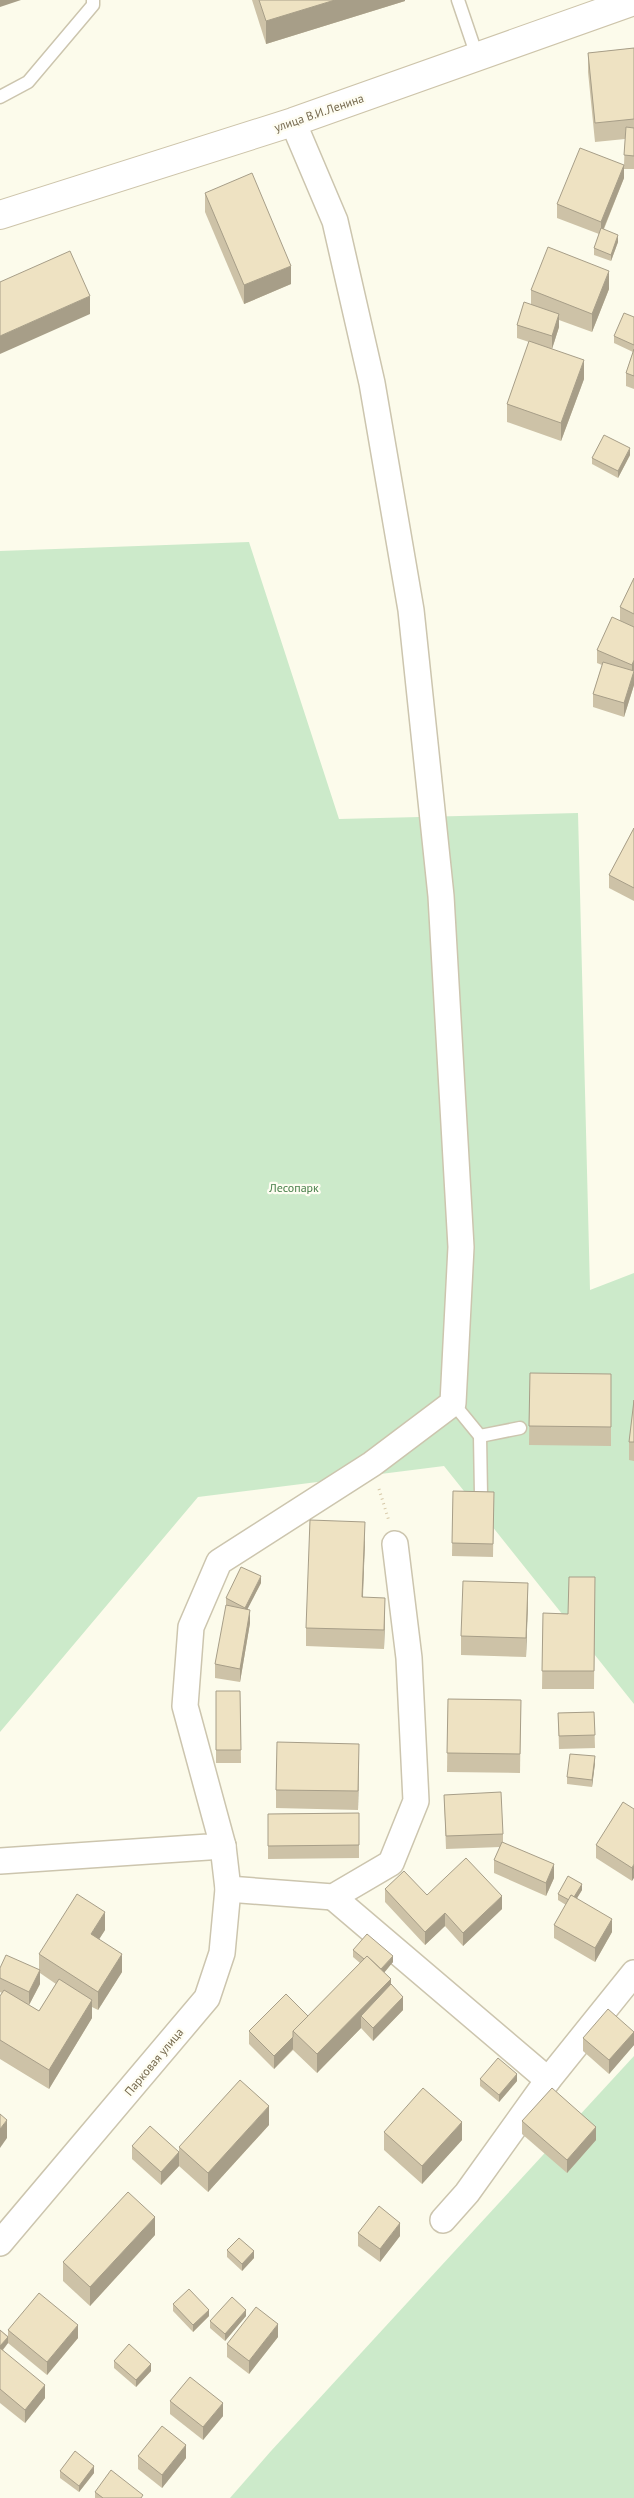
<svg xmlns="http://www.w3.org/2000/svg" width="634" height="2498" viewBox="0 0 634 2498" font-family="'PT Sans',sans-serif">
  <rect width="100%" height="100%" fill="#fcfbeb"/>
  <!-- green -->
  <g fill="#cceaca">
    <path d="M249,542L339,819L578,813L590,1290L634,1273V1704L444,1466L198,1497L0,1732V551Z"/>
    <path d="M634,2056V2498H230L271,2451Z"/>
  </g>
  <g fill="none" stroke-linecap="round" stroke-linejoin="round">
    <defs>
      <g id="lane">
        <path d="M458,0L477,56"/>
        <path d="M0,97L28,82L93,5V0"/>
        <path d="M453,1403L480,1436L481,1495"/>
        <path d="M480,1436L520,1428"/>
      </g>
      <g id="street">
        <path d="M0,1861L223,1846L185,1706L191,1627L219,1562L372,1464L453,1403L461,1247L441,896L411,610L372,383L335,221L293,122"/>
        <path d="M228,1889L333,1897L391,1863L416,1801L409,1658L395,1544"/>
        <path d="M333,1897L548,2080"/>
        <path d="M443,2220L467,2193L548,2080L634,1973"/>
        <path d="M0,2243L207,1998L222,1953L228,1889L223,1846"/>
      </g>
      <path id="secondary" d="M0,215L293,122L634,1"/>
    </defs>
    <!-- lane casing -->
    <use href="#lane" stroke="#ccc5ae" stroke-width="15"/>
    <!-- street casing -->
    <use href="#street" stroke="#ccc5ae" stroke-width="28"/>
    <!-- secondary casing -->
    <use href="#secondary" stroke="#cdc4aa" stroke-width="30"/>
    <!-- path -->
    <path stroke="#d6c8a7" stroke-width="3" stroke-dasharray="1 4" stroke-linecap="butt" d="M379,1489L389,1521"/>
    <!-- lane -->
    <use href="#lane" stroke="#fff" stroke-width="12"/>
    <!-- street -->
    <use href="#street" stroke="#fff" stroke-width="25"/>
    <!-- secondary -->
    <use href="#secondary" stroke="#fff" stroke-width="28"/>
  </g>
  <!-- wall -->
  <g fill="#cdc2a7" fill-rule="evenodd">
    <path d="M252,0H405V1L266,44Z"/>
    <path d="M634,48V169H624V178L604,229L618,242L611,261L594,255V248L599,234L557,218V204L624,165L625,139L595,142L588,72V53Z"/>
    <path d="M205,193L291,284L244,304L205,212Z"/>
    <path d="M609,289L592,332L559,320V327L552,349L584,379L561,441L507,422V404L529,342L517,338V325L531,305V290Z"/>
    <path d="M634,317V389L626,386V373L633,352L614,343V336Z"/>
    <path d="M630,455L618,478L592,464V458Z"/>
    <path d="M634,578V685L624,717L593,707V694L602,665L597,663V650L620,620V607Z"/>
    <path d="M634,828V901L609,888V875Z"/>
    <path d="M530,1373L611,1374V1446L529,1445Z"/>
    <path d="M634,1400V1461L629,1460V1442Z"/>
    <path d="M453,1491L494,1492L493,1557L452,1556Z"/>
    <path d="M365,1540L363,1597L385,1616L384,1649L306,1646V1628Z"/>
    <path d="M595,1577L594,1689H542L543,1613L568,1614Z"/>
    <path d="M261,1583L247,1609L250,1623L240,1682L215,1678V1664L228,1606L226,1605V1598Z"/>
    <path d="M528,1601L526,1657L461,1655V1636Z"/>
    <path d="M216,1691H240L241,1763H216Z"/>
    <path d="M448,1699L521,1700L520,1773L447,1772Z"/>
    <path d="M594,1712L595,1748L559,1749L558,1713Z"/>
    <path d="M359,1762L358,1810L276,1808V1790Z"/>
    <path d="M595,1763L592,1787L567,1784V1777Z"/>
    <path d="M444,1795L503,1834V1842L554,1878L546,1896L494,1873V1860L500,1847L446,1849Z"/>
    <path d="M634,1809L632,1881L596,1858V1845Z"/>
    <path d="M359,1813V1858L268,1859V1814Z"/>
    <path d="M385,1889L427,1895L502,1909L463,1946L445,1926L425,1945L385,1902Z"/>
    <path d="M582,1890L577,1898L612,1932L595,1962L554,1938V1925L566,1905L558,1900V1894Z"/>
    <path d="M105,1930L99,1939L122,1972L98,2010L92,2007V2018L49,2089L0,2059V1996L2,1993L0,1992V1968L39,1970V1954ZM40,1973L56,1984L39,2011L29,2005L40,1984Z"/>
    <path d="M353,1950L393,1962L384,1972L403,2010L373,2041L361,2028L317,2073L293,2050L274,2069L249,2044V2031L308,2016L360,1963L353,1957Z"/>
    <path d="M634,2032V2045L609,2074L583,2051V2038Z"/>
    <path d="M480,2079L517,2081L499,2102L480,2086Z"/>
    <path d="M522,2121L596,2140L567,2173L522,2134Z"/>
    <path d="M269,2125L208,2192L179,2166V2147Z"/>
    <path d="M384,2132L462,2140L422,2184L384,2150Z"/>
    <path d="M132,2146L179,2166L161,2185L132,2159Z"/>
    <path d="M358,2233L400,2236L380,2262L358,2246Z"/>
    <path d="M155,2235L90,2306L63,2281V2262Z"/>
    <path d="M227,2250L254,2258L242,2271L227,2257Z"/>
    <path d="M173,2304L209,2316L193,2332L173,2311Z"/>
    <path d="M246,2316L225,2341L210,2328V2321Z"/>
    <path d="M0,2330L8,2336V2330L78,2338L47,2375L8,2343L3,2350L45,2398L25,2423L0,2403Z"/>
    <path d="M278,2337L249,2374L227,2357V2344Z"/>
    <path d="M114,2361L151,2371L136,2387L114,2368Z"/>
    <path d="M170,2401L223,2416L203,2440L170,2414Z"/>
    <path d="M138,2456L186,2458L162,2488L138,2469Z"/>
    <path d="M60,2471L94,2473L79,2492L60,2478Z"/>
    <path d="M95,2492L143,2498H95Z"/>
  </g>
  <!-- shaded-wall -->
  <g fill="#a79e88">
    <path d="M0,0H21L0,7Z"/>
    <path d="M335,0H405V1L266,44V21Z"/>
    <path d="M624,165V178L601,235V222Z"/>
    <path d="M618,235V242L611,261V255Z"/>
    <path d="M291,266V284L244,304V285Z"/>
    <path d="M609,271V289L592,332V314Z"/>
    <path d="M90,296V314L0,354V336Z"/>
    <path d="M559,314V327L552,349V336Z"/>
    <path d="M584,360V379L561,441V423Z"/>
    <path d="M630,448V455L618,478V471Z"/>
    <path d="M634,660V685L624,717V703L632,678V665Z"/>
    <path d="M365,1522V1540L362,1616V1597Z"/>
    <path d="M261,1576V1583L245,1614V1608Z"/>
    <path d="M528,1583V1601L526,1657V1638Z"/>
    <path d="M385,1598V1616L384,1649V1630Z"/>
    <path d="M250,1610V1623L240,1682V1669Z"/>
    <path d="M359,1744V1762L358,1810V1791Z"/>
    <path d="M595,1756V1763L592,1787V1780Z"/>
    <path d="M554,1864V1878L546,1896V1883Z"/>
    <path d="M634,1864V1878L632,1881V1868Z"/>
    <path d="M582,1884V1890L571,1908V1901Z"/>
    <path d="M502,1896V1909L463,1946V1933Z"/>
    <path d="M105,1912V1930L91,1952V1934Z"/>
    <path d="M445,1913V1926L425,1945V1932Z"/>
    <path d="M612,1919V1932L595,1962V1948Z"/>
    <path d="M122,1954V1972L98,2010V1992Z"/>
    <path d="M393,1956V1962L379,1979V1972Z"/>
    <path d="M40,1970V1984L29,2005V1992Z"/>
    <path d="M391,1979V1998L361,2016V2028L317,2073V2054Z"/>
    <path d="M403,1997V2010L373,2041V2028Z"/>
    <path d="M92,2000V2018L49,2089V2070Z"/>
    <path d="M634,2032V2045L609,2074V2060Z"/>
    <path d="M293,2037V2049L274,2069V2056Z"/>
    <path d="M517,2074V2081L499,2102V2095Z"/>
    <path d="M269,2106V2125L208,2192V2173Z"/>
    <path d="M7,2120V2138L0,2148V2129Z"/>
    <path d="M462,2122V2140L422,2184V2166Z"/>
    <path d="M596,2127V2140L567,2173V2160Z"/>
    <path d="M179,2152V2166L161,2185V2172Z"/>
    <path d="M155,2217V2235L90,2306V2287Z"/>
    <path d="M400,2223V2236L380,2262V2249Z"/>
    <path d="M254,2251V2258L242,2271V2264Z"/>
    <path d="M209,2310V2316L193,2332V2325Z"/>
    <path d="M246,2310V2316L225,2341V2334Z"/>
    <path d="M278,2324V2337L249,2374V2361Z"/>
    <path d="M78,2325V2338L47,2375V2362Z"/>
    <path d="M8,2337V2343L0,2353V2346Z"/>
    <path d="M151,2364V2371L136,2387V2380Z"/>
    <path d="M45,2385V2398L25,2423V2410Z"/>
    <path d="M223,2403V2416L203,2440V2427Z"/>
    <path d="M186,2445V2458L162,2488V2475Z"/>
    <path d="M94,2466V2473L79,2492V2486Z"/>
  </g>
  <!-- building -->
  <g fill="#eee2c2" stroke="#a79e88">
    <path d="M259,0H335L266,21Z"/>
    <path d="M634,48V119L595,123L588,53Z"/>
    <path d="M626,127L634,128V156L624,155Z"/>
    <path d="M580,148L624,165L601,222L557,204Z"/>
    <path d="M252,173L291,266L244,285L205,193Z"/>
    <path d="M601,228L618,235L611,255L594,248Z"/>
    <path d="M548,247L609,271L592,314L531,290Z"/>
    <path d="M70,251L90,296L0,336V282Z"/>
    <path d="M524,302L559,314L552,336L517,325Z"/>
    <path d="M624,313L634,317V345L614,336Z"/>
    <path d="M529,341L584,360L561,423L507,404Z"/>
    <path d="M634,349V376L626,373Z"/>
    <path d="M604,435L630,448L618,471L592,458Z"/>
    <path d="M634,578V614L620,607Z"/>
    <path d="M612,617L634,627V660L632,665L597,650Z"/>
    <path d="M603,662L634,671L624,703L593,694Z"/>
    <path d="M634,828V888L609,875Z"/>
    <path d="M530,1373L611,1374V1427L529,1426Z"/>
    <path d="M634,1400V1442H629Z"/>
    <path d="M453,1491L494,1492L493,1544L452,1543Z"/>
    <path d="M310,1520L365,1522L362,1597L385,1598L384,1630L306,1628Z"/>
    <path d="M241,1567L261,1576L245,1608L226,1598Z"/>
    <path d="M569,1577H595L594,1671H542L543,1613L568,1614Z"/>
    <path d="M463,1581L528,1583L526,1638L461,1636Z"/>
    <path d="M226,1605L250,1610L240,1669L215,1664Z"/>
    <path d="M216,1691H240L241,1750H216Z"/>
    <path d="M448,1699L521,1700L520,1754L447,1753Z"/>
    <path d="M594,1712L595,1735L559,1736L558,1713Z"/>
    <path d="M277,1742L359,1744L358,1791L276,1790Z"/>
    <path d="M570,1754L595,1756L592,1780L567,1777Z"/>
    <path d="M501,1792L503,1834L446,1836L444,1795Z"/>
    <path d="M623,1802L634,1809V1864L632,1868L596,1845Z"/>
    <path d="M359,1813V1845L268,1846V1814Z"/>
    <path d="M502,1842L554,1864L546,1883L494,1860Z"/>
    <path d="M466,1858L502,1896L463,1933L445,1913L425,1932L385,1889L404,1871L427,1895Z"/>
    <path d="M568,1876L582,1884L574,1897L571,1895L569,1900L558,1894Z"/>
    <path d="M77,1894L105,1912L91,1934L122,1954L98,1992L39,1954Z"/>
    <path d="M571,1895L612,1919L595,1948L554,1925Z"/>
    <path d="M367,1934L393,1956L381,1969L367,1956L364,1959L353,1950Z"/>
    <path d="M6,1955L40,1970L29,1992L0,1978V1968Z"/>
    <path d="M367,1956L391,1979L317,2054L293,2031Z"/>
    <path d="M59,1979L92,2000L49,2070L0,2040V1996L4,1990L39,2011Z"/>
    <path d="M391,1984L403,1997L373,2028L361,2016Z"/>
    <path d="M286,1994L308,2016L293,2031V2037L274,2056L249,2031Z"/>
    <path d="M608,2009L634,2032L609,2060L583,2038Z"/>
    <path d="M498,2058L517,2074L499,2095L480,2079Z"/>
    <path d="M240,2080L269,2106L208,2173L179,2147Z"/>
    <path d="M423,2088L462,2122L422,2166L384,2132Z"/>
    <path d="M552,2088L596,2127L567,2160L522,2121Z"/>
    <path d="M0,2114L7,2120L0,2129Z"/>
    <path d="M150,2126L179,2152L161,2172L132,2146Z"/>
    <path d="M128,2192L155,2217L90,2287L63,2262Z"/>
    <path d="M379,2206L400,2223L380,2249L358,2233Z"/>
    <path d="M239,2238L254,2251L242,2264L227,2250Z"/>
    <path d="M189,2289L209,2310L193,2325L173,2304Z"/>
    <path d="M39,2293L78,2325L47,2362L8,2330Z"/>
    <path d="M232,2297L246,2310L225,2334L210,2321Z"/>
    <path d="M256,2307L278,2324L249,2361L227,2344Z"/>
    <path d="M0,2330L8,2337L0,2346Z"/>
    <path d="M129,2344L151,2364L136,2380L114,2361Z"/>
    <path d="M0,2348L45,2385L25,2410L0,2389Z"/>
    <path d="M190,2377L223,2403L203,2427L170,2401Z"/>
    <path d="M162,2426L186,2445L162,2475L138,2456Z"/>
    <path d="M75,2451L94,2466L79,2486L60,2471Z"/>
    <path d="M111,2470L143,2495L141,2498H103L95,2492Z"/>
  </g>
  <g text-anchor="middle" stroke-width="4.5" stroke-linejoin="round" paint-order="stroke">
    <!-- street labels -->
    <g font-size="12" fill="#766a4f" stroke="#fefdf2">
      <text transform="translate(319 113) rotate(-19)" y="4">улица В.И.Ленина</text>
      <text transform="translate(154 2062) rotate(-50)" y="4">Парковая улица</text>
    </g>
    <!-- park labels -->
    <g font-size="12" fill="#4a814c" stroke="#fefdf2">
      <text x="294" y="1192">Лесопарк</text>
    </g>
  </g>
</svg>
